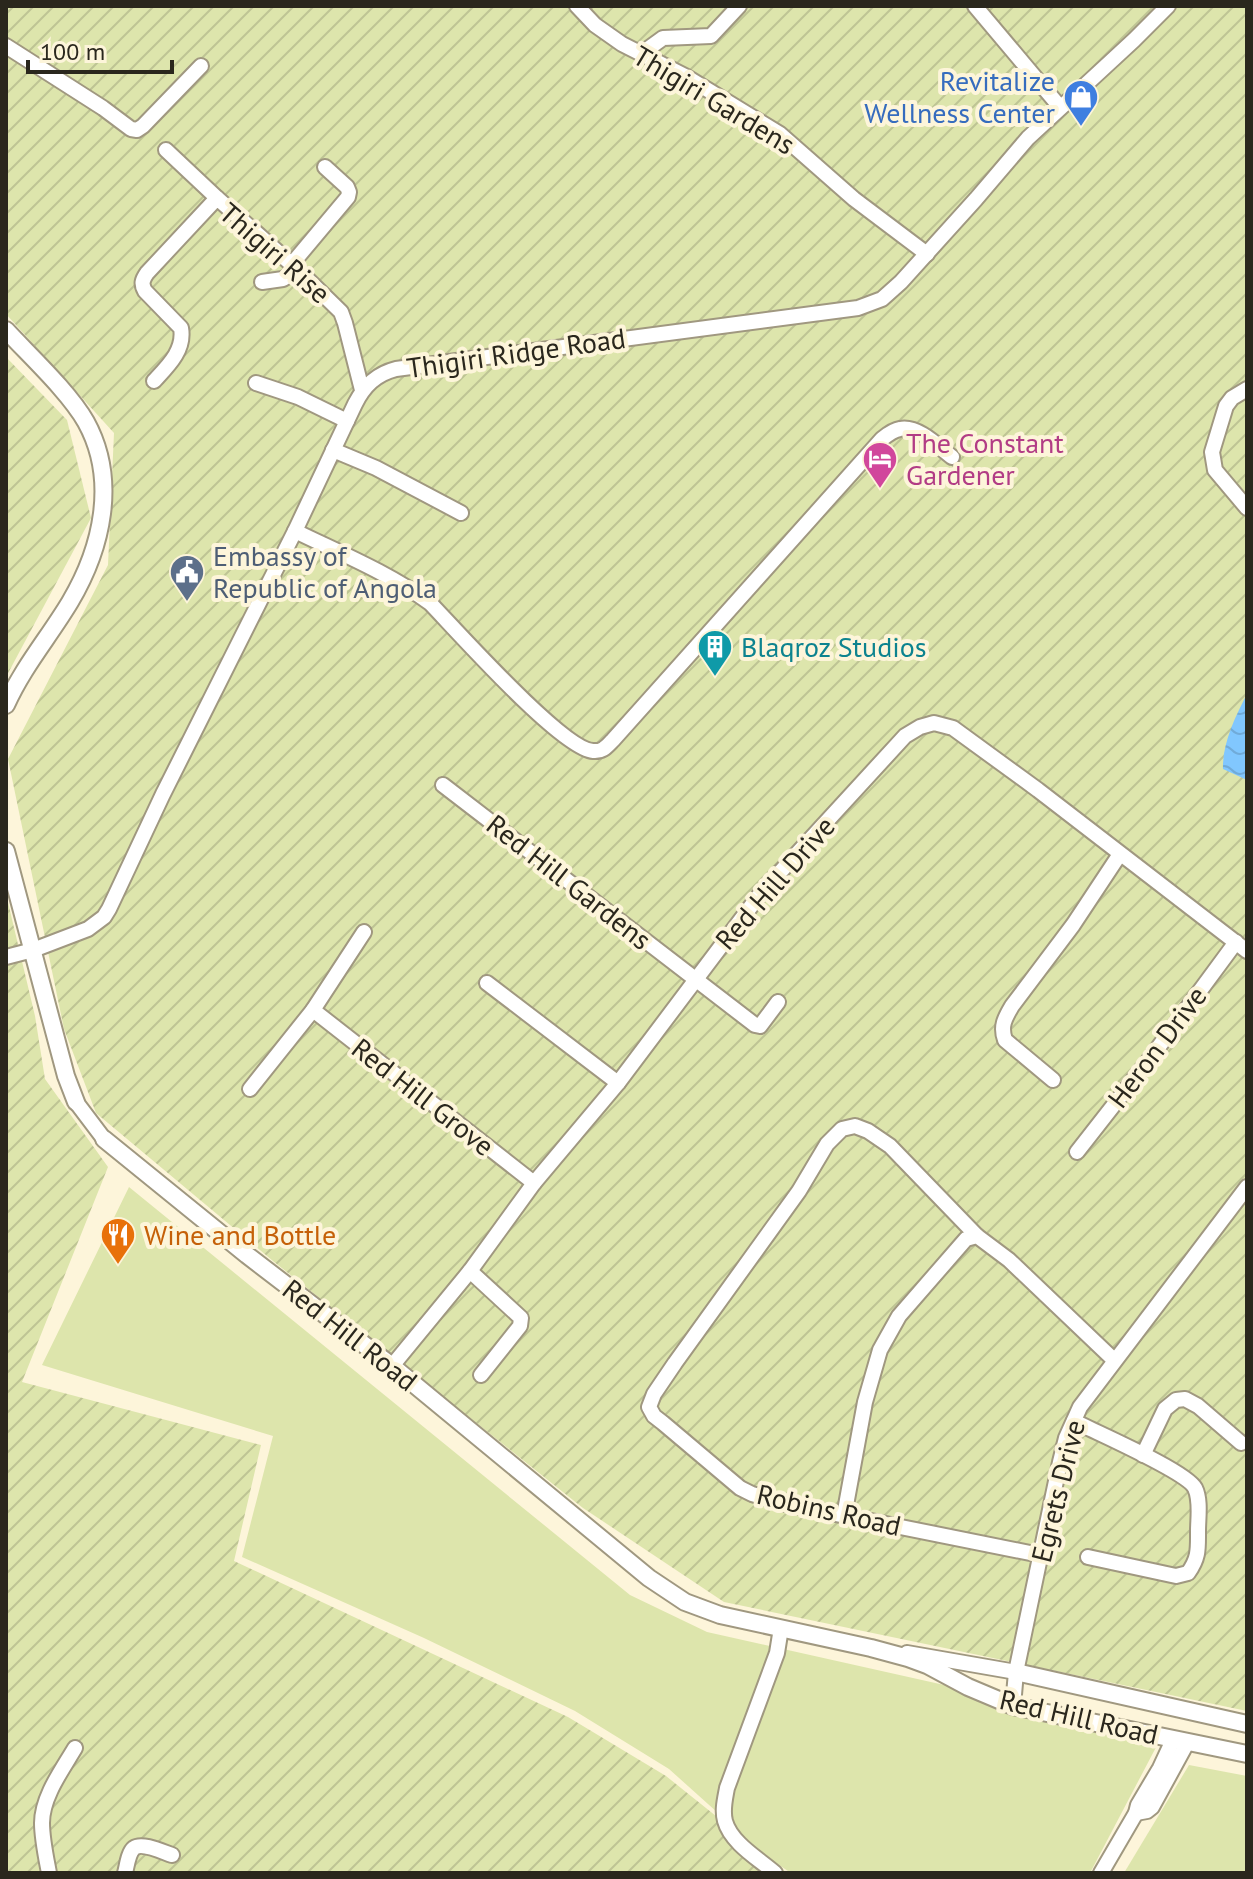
<svg xmlns="http://www.w3.org/2000/svg" width="1253" height="1879" viewBox="0 0 1253 1879" font-family="'PT Sans',sans-serif">
  <defs>
    <pattern id="garden-furrows" width="10" height="10" patternUnits="userSpaceOnUse" patternTransform="scale(2)"><rect width="10" height="10" fill="#dde5ac"/><path d="M-1 1l2-2M0 10L10 0M9 11l2-2" fill="none" stroke="#bec494"/></pattern>
    <pattern id="water-waves" width="16" height="10" patternUnits="userSpaceOnUse" patternTransform="scale(2)"><rect width="16" height="10" fill="#81c7fe"/><path d="M0 5q4-4 8 0t8 0" fill="none" stroke="#70abd9"/></pattern>
  </defs>
  <rect width="100%" height="100%" fill="#fdf5da"/>
  <!-- grass -->
  <g fill="#dde5ac">
    <path d="M129,1187L630,1595L707,1632L1163,1734L1090,1873H791L767,1857L669,1769L575,1711L424,1638L242,1557L273,1436L42,1365Z"/>
    <path d="M1189,1765L1247,1776V1873H1124Z"/>
  </g>
  <!-- garden -->
  <g fill="url(#garden-furrows)">
    <path d="M6,6H1247V1711L724,1602L583,1508L273,1261L96,1113L64,1029L8,759L108,565L114,433L6,314Z"/>
    <path d="M6,357L67,420L91,518L6,677Z"/>
    <path d="M6,894L35,1016L45,1079L108,1167L22,1382L261,1445L234,1561L568,1717L666,1776L787,1873H6Z"/>
  </g>
  <!-- water -->
  <path fill="url(#water-waves)" d="M1247,694V780L1223,769C1222,744 1235,717 1247,694Z"/>
  <g fill="none" stroke-linecap="round" stroke-linejoin="round">
    <defs>
      <g id="minor">
        <path d="M577,6L595,25L622,44L685,76L780,134L854,199L927,254"/>
        <path d="M975,6L1060,107"/>
        <path d="M6,46L103,108L131,129L137,130L143,126L201,66"/>
        <path d="M641,54L663,38L711,36L739,6"/>
        <path d="M166,150L217,198"/>
        <path d="M291,265L348,197L349,192L347,187L325,167"/>
        <path d="M262,282L283,279L298,270"/>
        <path d="M154,381C168,366 185,350 181,328L145,291C141,284 142,280 147,273L217,198L298,270L341,312L345,323L362,390"/>
        <path d="M256,383L298,397L347,421"/>
        <path d="M1247,389L1232,398L1226,406L1212,452L1215,470L1247,508"/>
        <path d="M333,450L376,468L461,513"/>
        <path d="M295,531C340,553 389,573 430,603C457,631 562,749 593,751C603,752 607,746 613,740L882,439C887,435 893,430 900,429C918,425 939,447 952,457"/>
        <path d="M443,785L755,1025L760,1026L778,1002"/>
        <path d="M6,957L33,950L88,929L104,917L109,909L163,794L295,531L355,404C364,386 376,374 396,369L858,308L882,299L901,282L976,199L1028,138L1134,40L1168,6"/>
        <path d="M487,983L618,1083"/>
        <path d="M313,1010L534,1183"/>
        <path d="M1053,1080L1005,1040C1000,1026 1005,1018 1012,1006L1073,925L1120,854"/>
        <path d="M250,1089L313,1010L364,932"/>
        <path d="M76,1102L104,1139"/>
        <path d="M1077,1152L1149,1060L1236,942"/>
        <path d="M977,1236L890,1146L868,1131L855,1126L842,1129L827,1144L799,1191L675,1363L654,1394L649,1407L654,1416L663,1423L740,1488L752,1494L786,1504L1040,1555"/>
        <path d="M470,1271L521,1318L520,1326L481,1375"/>
        <path d="M392,1366L470,1271L534,1183L618,1083L761,893L905,736L920,727L934,723L953,728L1038,790L1247,951"/>
        <path d="M1074,1421C1095,1432 1186,1471 1195,1488C1201,1500 1198,1518 1198,1531C1198,1549 1199,1558 1188,1573L1176,1576L1088,1557"/>
        <path d="M1143,1455L1165,1409L1176,1400L1185,1399L1198,1406L1241,1443"/>
        <path d="M844,1516L865,1402L880,1350L899,1316L966,1239L977,1236L1009,1260L1114,1360"/>
        <path d="M907,1653L1016,1672"/>
        <path d="M1013,1706L1016,1672L1060,1462L1066,1438L1080,1407L1247,1187"/>
        <path d="M1136,1813L1147,1811L1152,1807L1187,1743"/>
        <path d="M49,1873C46,1857 42,1839 42,1823C42,1797 62,1770 75,1748"/>
        <path d="M125,1873C127,1866 128,1853 134,1848C142,1842 163,1852 172,1855"/>
        <path d="M775,1873C759,1859 731,1843 725,1821C722,1810 725,1799 727,1788L777,1653L781,1628"/>
        <path d="M1101,1873L1136,1813L1138,1805L1160,1768L1173,1740"/>
      </g>
      <g id="major">
        <path d="M6,330C30,356 69,392 86,422C118,480 102,548 70,602C49,637 23,667 6,705"/>
        <path d="M6,851L66,1076L76,1102"/>
        <path d="M104,1139L247,1255L392,1366L649,1578L685,1602L720,1615L871,1648L908,1658L927,1665L968,1687L1013,1706L1247,1754"/>
        <path d="M1016,1672L1247,1724"/>
      </g>
    </defs>
    <!-- minor casing -->
    <use href="#minor" stroke="#a09880" stroke-width="18"/>
    <!-- major casing -->
    <use href="#major" stroke="#a09880" stroke-width="20"/>
    <!-- minor -->
    <use href="#minor" stroke="#fff" stroke-width="14"/>
    <!-- major -->
    <use href="#major" stroke="#fff" stroke-width="16"/>
  </g>
  <!-- icons -->
  <defs>
    <symbol id="shop-pin" viewBox="-11 -11 22 30"><path d="M0 17L-7.5 6A9.5 9.5 0 1 1 7.5 6Z" fill="#3f7fe0" stroke="#fdf5da"/><path d="M-5-2.5h2.3a2.7 3.5 0 0 1 5.4 0H5L5.5 6h-11ZM-1.5-2.5h3a1.5 2.3 0 0 0-3 0Z" fill="#fff"/></symbol>
    <symbol id="hotel-pin" viewBox="-11 -11 22 30"><path d="M0 17L-7.5 6A9.5 9.5 0 1 1 7.5 6Z" fill="#d1479c" stroke="#fdf5da"/><path d="M-6-4.5h1.5V1H6V5H4.5V3h-9V5H-6ZM-4 0a1.8 1.8 0 1 1 3.6 0ZM.5 0V-2.5h3Q6-2.5 6 0Z" fill="#fff"/></symbol>
    <symbol id="civic-pin" viewBox="-11 -11 22 30"><path d="M0 17L-7.5 6A9.5 9.5 0 1 1 7.5 6Z" fill="#5c6f8a" stroke="#fdf5da"/><path d="M-.6-6.5H3V-4.5H.6V-3L4-1V1h2V6H-6V1h2V-1L-.6-3ZM-1.2 2.5V6h2.4V2.5Z" fill="#fff"/></symbol>
    <symbol id="building-pin" viewBox="-11 -11 22 30"><path d="M0 17L-7.5 6A9.5 9.5 0 1 1 7.5 6Z" fill="#0f9aa8" stroke="#fdf5da"/><path d="M-4-6H4V6H1V3H-1V6H-4ZM-2.5-4.3h1.7v1.8h-1.7ZM.8-4.3h1.7v1.8H.8ZM-2.5-1h1.7V.8h-1.7ZM.8-1h1.7V.8H.8Z" fill="#fff"/></symbol>
    <symbol id="restaurant-pin" viewBox="-11 -11 22 30"><path d="M0 17L-7.5 6A9.5 9.5 0 1 1 7.5 6Z" fill="#e8710a" stroke="#fdf5da"/><path d="M-5-6h1v4h1v-4h1v4h1v-4h1v5L-1.5 .5V6h-2V.5L-5-1ZM5-6V6H3V1.5H1.5Q1.5-4 5-6Z" fill="#fff"/></symbol>
  </defs>
  <g fill-rule="evenodd">
    <use href="#shop-pin" x="1061" y="77" width="40" height="54"/>
    <use href="#hotel-pin" x="860" y="439" width="40" height="54"/>
    <use href="#civic-pin" x="167" y="552" width="40" height="54"/>
    <use href="#building-pin" x="695" y="627" width="40" height="54"/>
    <use href="#restaurant-pin" x="98" y="1215" width="40" height="54"/>
  </g>
  <g text-anchor="middle" stroke-width="8" stroke-linejoin="round" paint-order="stroke">
    <!-- shop labels -->
    <g font-size="28" fill="#366cbe" stroke="#fdf5da" text-anchor="end">
      <text x="1055" y="91">Revitalize<tspan x="1055" dy="32">Wellness Center</tspan></text>
    </g>
    <!-- street labels -->
    <g font-size="28" fill="#2a271d" stroke="#fdf5da">
      <text transform="translate(714 100) rotate(31)" y="10">Thigiri Gardens</text>
      <text transform="translate(275 253) rotate(41)" y="10">Thigiri Rise</text>
      <text transform="translate(516 353) rotate(-8)" y="10">Thigiri Ridge Road</text>
      <text transform="translate(569 882) rotate(38)" y="10">Red Hill Gardens</text>
      <text transform="translate(775 883) rotate(-49)" y="10">Red Hill Drive</text>
      <text transform="translate(1157 1047) rotate(-53)" y="10">Heron Drive</text>
      <text transform="translate(423 1097) rotate(38)" y="10">Red Hill Grove</text>
      <text transform="translate(350 1335) rotate(38)" y="10">Red Hill Road</text>
      <text transform="translate(1058 1491) rotate(-76)" y="10">Egrets Drive</text>
      <text transform="translate(829 1510) rotate(13)" y="10">Robins Road</text>
      <text transform="translate(1079 1717) rotate(13)" y="10">Red Hill Road</text>
    </g>
    <!-- hotel labels -->
    <g font-size="28" fill="#b23c85" stroke="#fdf5da" text-anchor="start">
      <text x="906" y="453">The Constant<tspan x="906" dy="32">Gardener</tspan></text>
    </g>
    <!-- service labels -->
    <g font-size="28" fill="#4e5e75" stroke="#fdf5da" text-anchor="start">
      <text x="213" y="566">Embassy of<tspan x="213" dy="32">Republic of Angola</tspan></text>
    </g>
    <!-- culture labels -->
    <g font-size="28" fill="#0d838f" stroke="#fdf5da" text-anchor="start">
      <text x="741" y="657">Blaqroz Studios</text>
    </g>
    <!-- food labels -->
    <g font-size="28" fill="#c56008" stroke="#fdf5da" text-anchor="start">
      <text x="144" y="1245">Wine and Bottle</text>
    </g>
  </g>
  <!-- border -->
  <rect width="1253" height="1879" fill="none" stroke="#2a271d" stroke-width="16"/>
  <!-- scale -->
  <path d="M28 60v12h144v-12" fill="none" stroke="#2a271d" stroke-width="4"/>
  <text x="40" y="60" font-size="24" fill="#2a271d" stroke="#fdf5da" stroke-width="6" paint-order="stroke">100 m</text>
</svg>
